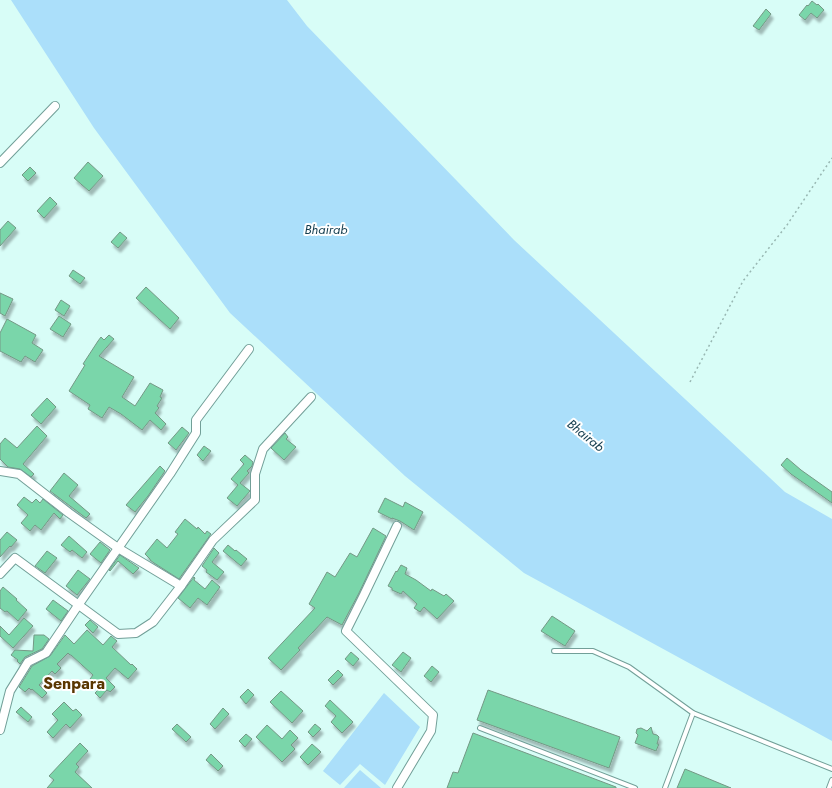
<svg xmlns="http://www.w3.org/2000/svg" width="832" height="788" viewBox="0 0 832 788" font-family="Jost,sans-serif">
  <defs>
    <filter id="shadow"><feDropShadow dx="2.5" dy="4.5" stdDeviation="1" flood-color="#0004"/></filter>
  </defs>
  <rect width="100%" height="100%" fill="#d8fdf7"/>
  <!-- water -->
  <g fill="#abdffa">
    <path d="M11,0H287L307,26L514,240L785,492L832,519V741L524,573L405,476L230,313L94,128Z"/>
    <path d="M384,693L420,727L385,785L360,764L340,785L323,771Z"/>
    <path d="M360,770L381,788H344Z"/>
  </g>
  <!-- building -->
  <g fill="#7ad6aa" stroke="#749885" filter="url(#shadow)">
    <path d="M812,1L817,5L818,4L824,10L817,18L811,13L805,20L799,15L807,5L808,6Z"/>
    <path d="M766,9L771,14L759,30L753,26Z"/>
    <path d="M88,162L103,176L89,191L74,178Z"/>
    <path d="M30,167L36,173L28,181L22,175Z"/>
    <path d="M50,197L57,204L44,218L37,211Z"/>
    <path d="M8,221L16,228L0,246V230Z"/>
    <path d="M120,232L127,238L118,248L111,242Z"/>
    <path d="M73,270L85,278L80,284L69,276Z"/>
    <path d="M146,287L179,318L170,329L136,298Z"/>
    <path d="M0,293L13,299L5,316L0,313Z"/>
    <path d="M61,300L70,306L64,316L55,310Z"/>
    <path d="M59,316L71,324L63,337L50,329Z"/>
    <path d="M7,319L36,335L32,343L43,350L35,362L25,356L21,362L0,351V333Z"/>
    <path d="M109,335L114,339L99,356L134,377L122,397L135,406L150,383L163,390L160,397L162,398L157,406L159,408L155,413L166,424L161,430L150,420L142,430L121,414L109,407L102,418L88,409L90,405L69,391L85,365L83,364L98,341L101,337L104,340Z"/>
    <path d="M47,398L56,407L41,424L31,415Z"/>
    <path d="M37,426L47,436L23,464L34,474L31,477L20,469L8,467L0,459V444L5,438L17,448Z"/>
    <path d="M182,427L189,433L176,450L168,443Z"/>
    <path d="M285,433L288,437L286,439L296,447L284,460L271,448Z"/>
    <path d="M204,446L211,451L203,461L197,455Z"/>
    <path d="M245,455L253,462L252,466L247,471L249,473L240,483L250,491L237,506L227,498L238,485L231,479L244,464L240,460Z"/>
    <path d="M787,458L801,470L832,492V503L791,474L781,465Z"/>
    <path d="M160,466L165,471L148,496L135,512L126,505Z"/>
    <path d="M64,473L78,485L69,496L90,514L86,518L50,491Z"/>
    <path d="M24,497L32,503L36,499L40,503L43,499L63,515L60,519L54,513L41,530L35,525L30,531L21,523L28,515L17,505Z"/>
    <path d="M385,498L403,507L405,502L423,512L414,530L400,521L392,518V519L378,512Z"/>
    <path d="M185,519L197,529L198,527L205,534L207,531L211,534L179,579L154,563L150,560V559L145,554L157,539L167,548L178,534L175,532Z"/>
    <path d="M373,528L386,536L359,593L342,625L327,617L298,648L300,650L281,670L268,658L315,608L309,604L327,572L335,577L350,553L357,557Z"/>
    <path d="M7,532L17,540L11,547L10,546L0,557V540Z"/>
    <path d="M69,536L87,552L82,558L72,550L70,552L61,545Z"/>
    <path d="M100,542L110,550L101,563L90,554Z"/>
    <path d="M228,545L235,551L236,550L247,559L241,566L223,551Z"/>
    <path d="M214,548L219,553L212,562L224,572L217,580L206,572L207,570L202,566Z"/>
    <path d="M47,551L57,558L45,573L35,566Z"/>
    <path d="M120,555L139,568L133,574L118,561L110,571L109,570Z"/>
    <path d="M401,565L407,568L405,574L416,580L431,591L432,589L444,596L446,594L454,601L437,619L424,607L420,612L414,608L417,604L403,591L401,594L392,590V588L388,586L396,571L397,572Z"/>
    <path d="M78,570L90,579L77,595L66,586Z"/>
    <path d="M194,577L195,578L194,580L205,589L212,580L220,587L207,605L198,598L190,608L178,598Z"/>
    <path d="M3,587L17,599L16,600L27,610L18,621L7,611L5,612L0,608V591Z"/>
    <path d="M53,600L68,611L61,621L46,609Z"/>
    <path d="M552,616L575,631L565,646L541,631Z"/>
    <path d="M24,618L33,626L13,648L0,636V626L9,635Z"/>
    <path d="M90,620L98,627L93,633L85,625Z"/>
    <path d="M87,630L103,645L111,636L117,641L112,647L131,665L132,664L137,669L128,679L115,668L106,678L115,687L110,692L107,690L100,698L95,693L100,688L90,679L93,675L71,655H70L68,653L57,664L61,668L55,674L52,671L39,685L47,693L42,698L32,689L31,690L29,688L25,692L19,687L32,666L50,656L65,635L74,644Z"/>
    <path d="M34,635H44L49,639L42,649L25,657L20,664L17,661L18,660L11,655L15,650L33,651Z"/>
    <path d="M351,652L359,659L353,666L345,659Z"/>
    <path d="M403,652L411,658L401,672L392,665Z"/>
    <path d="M432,666L439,672L431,682L424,676Z"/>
    <path d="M338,670L343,675L333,685L328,680Z"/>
    <path d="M248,689L254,695L246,704L240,697Z"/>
    <path d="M488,690L620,737L609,768L477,720Z"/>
    <path d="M281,691L303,711L292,723L270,702Z"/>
    <path d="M330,700L353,722L342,733L331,722L336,716L325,706Z"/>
    <path d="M64,702L73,711L76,709L82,715L70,728L66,724L53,738L47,732L58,720L52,714Z"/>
    <path d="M21,707L32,717L28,722L16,712Z"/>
    <path d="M223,708L229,714L215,729L210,724Z"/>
    <path d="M177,724L191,737L186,742L172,729Z"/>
    <path d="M315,724L321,729L313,737L308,732Z"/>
    <path d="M267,725L282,739L290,730L298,738L291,745L295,749L282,762L256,737Z"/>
    <path d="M651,727L653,734L657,735L659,737L657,744H659L656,751L635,743L638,735L636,733L637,729L641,728L647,731Z"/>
    <path d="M473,733L616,787V788H447L453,772L458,773Z"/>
    <path d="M246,734L252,739L245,747L239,741Z"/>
    <path d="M80,743L88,751L76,764L79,767L75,772L92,788H47L54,780L49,776Z"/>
    <path d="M312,744L321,752L308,765L300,757Z"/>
    <path d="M211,754L223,766L218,771L206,760Z"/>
    <path d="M685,769L731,788H677Z"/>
  </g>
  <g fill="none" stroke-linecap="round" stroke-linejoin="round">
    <defs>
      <g id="service">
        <path d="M554,651H593L629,667L693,713L832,769"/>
        <path d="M480,728L635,788"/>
        <path d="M665,788L693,713"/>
        <path d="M829,788L832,780"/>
      </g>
      <g id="minor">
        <path d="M0,163L55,106"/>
        <path d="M0,471L19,474L69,513L118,548L181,586"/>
        <path d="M397,526L364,595L346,631L433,715L431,731L397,788"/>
        <path d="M0,574L15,558L118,634L136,633L153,622L181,586L213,540L255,500V474L263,449L311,397"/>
        <path d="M0,730L10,691L28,662L46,653L79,604L170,474L196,433V420L249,349"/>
      </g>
    </defs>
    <!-- service casing -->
    <use href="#service" stroke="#729f98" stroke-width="6"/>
    <!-- minor casing -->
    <use href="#minor" stroke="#729f98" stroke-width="10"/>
    <!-- path -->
    <path stroke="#98b7b2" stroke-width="1.5" stroke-dasharray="2 3" stroke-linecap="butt" d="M690,382L743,281L787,225L832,158"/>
    <!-- service -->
    <use href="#service" stroke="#fff" stroke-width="4"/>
    <!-- minor -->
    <use href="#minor" stroke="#fff" stroke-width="8"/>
  </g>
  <g text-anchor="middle" stroke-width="4" stroke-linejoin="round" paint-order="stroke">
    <!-- water labels -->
    <g font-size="13" font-style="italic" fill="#123c4e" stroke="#fff">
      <text x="326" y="234">Bhairab</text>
      <text transform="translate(586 435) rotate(39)" y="5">Bhairab</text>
    </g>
    <!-- district labels -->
    <g font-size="16" font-weight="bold" fill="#5a3600" stroke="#fff">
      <text x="74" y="689">Senpara</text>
    </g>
  </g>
</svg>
